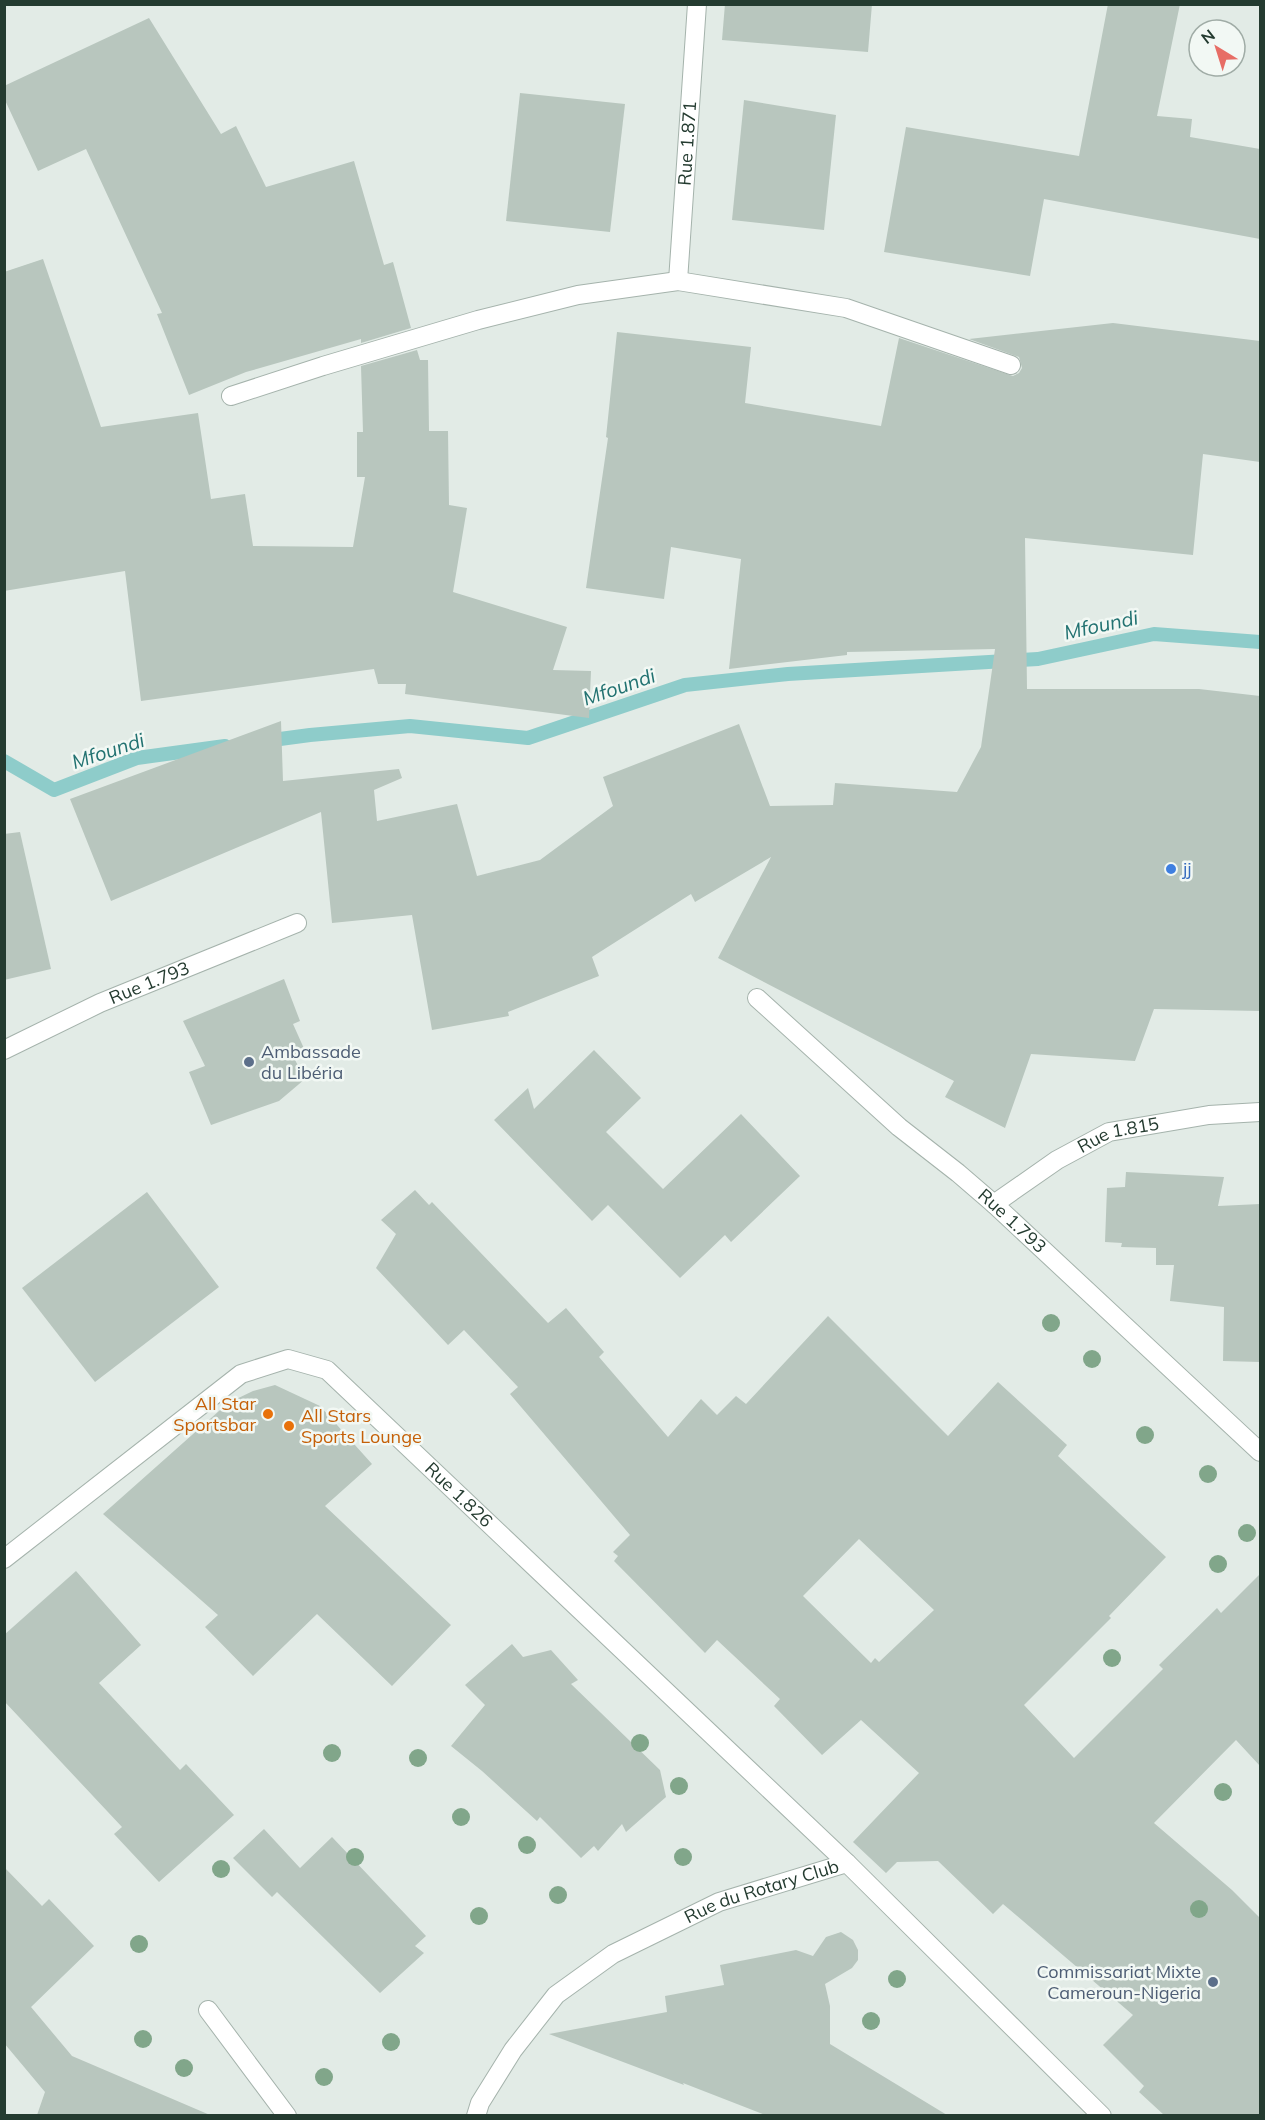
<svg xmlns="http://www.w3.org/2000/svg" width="1265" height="2120" viewBox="0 0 1265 2120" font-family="Mulish,sans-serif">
  <rect width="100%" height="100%" fill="#e2ebe6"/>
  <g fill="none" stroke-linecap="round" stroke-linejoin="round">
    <!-- stream -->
    <g stroke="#8eccca" stroke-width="14">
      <path d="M265,741L310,735L410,726L528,738L685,685L788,674L1038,659L1154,634L1260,642"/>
      <path d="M4,761L54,790L137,758L225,746"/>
    </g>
  </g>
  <!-- building -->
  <g fill="#b8c6be" fill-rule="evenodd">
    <path d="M725,4H872L868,52L722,40Z"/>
    <path d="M1108,4H1180L1157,116L1192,119L1190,137L1260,149V239L1044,199L1030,276L884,252L906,127L1079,156Z"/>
    <path d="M149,18L221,134L236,126L266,187L354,161L384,265L393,262L411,328L361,343V339L246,372L189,395L157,314L162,313L86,149L38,171L4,98V86Z"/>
    <path d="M520,93L625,104L610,232L506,221Z"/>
    <path d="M744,100L836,115L824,230L732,220Z"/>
    <path d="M43,259L101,427L198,413L211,499L245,494L253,546L353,547L365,477H357V432H363L361,366L417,350L420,360H428L429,431H448L449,505L467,508L453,592L567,627L553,670L591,671L589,718L405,694L406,684H378L374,669L141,701L125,571L4,591V272Z"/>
    <path d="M1113,323L1260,341V462L1203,454L1193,555L1025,538L1027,689H1199L1260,696V1011L1154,1009L1135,1061L1031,1054L1005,1128L945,1097L954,1081L718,958L771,857L695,902L691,894L592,957L599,976L508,1012L509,1016L432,1030L412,915L332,923L321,812L111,901L70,799L281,721L283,781L399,769L402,778L374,790L377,821L457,804L477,876L540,860L613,806L603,777L739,724L770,806L833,805L835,783L957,792L981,747L995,649L847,652V655L729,669L741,559L671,547L664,599L586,588L608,438L606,437L617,332L751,347L745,403L881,426L899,338L1013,376L1019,373L1022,368L1019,357L969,339Z"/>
    <path d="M20,832L51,969L4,980V834Z"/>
    <path d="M284,979L300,1021L293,1024L306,1053L294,1058L305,1079L279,1101L211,1125L189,1072L205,1066L183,1021Z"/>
    <path d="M594,1050L641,1098L606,1132L663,1189L741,1114L800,1176L731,1242L725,1235L680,1278L608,1205L592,1221L494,1120L528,1088L534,1109Z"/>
    <path d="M1126,1172L1224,1177L1218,1206L1260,1204V1362L1223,1361L1224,1307L1170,1301L1174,1265H1156V1248L1121,1247L1122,1243L1105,1242L1107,1188L1125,1187Z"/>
    <path d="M415,1190L429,1205L432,1202L548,1323L566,1308L604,1352L599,1357L668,1437L701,1399L717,1415L736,1396L746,1404L828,1316L948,1436L998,1382L1067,1445L1058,1456L1166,1557L1109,1616L1111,1618L1024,1705L1074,1758L1163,1669L1159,1665L1217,1608L1221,1613L1260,1574V1766L1236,1740L1154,1823L1232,1890L1260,1918V2115H1164L1139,2092L1144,2086L1103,2045L1133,2015L1003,1904L993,1914L938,1861L897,1862L886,1873L853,1842L919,1773L861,1720L822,1755L774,1706L780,1699L717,1640L705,1653L614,1561L618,1556L613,1552L630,1535L510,1394L518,1387L464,1330L448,1345L376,1268L396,1234L381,1220ZM859,1539L934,1610L879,1662L875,1658L871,1663L803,1596Z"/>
    <path d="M147,1192L219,1287L95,1382L22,1288Z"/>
    <path d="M275,1385L320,1406L372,1464L325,1506L451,1625L392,1686L317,1614L253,1676L205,1627L218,1615L103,1514L228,1403L253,1391Z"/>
    <path d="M76,1571L141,1645L99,1683L180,1770L186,1764L234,1815L159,1882L114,1834L122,1827L4,1701V1635Z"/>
    <path d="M512,1644L523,1657L551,1650L578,1680L571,1684L660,1770L666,1797L626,1832L622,1824L598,1851L594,1846L581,1858L540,1817L537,1821L482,1771L451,1746L485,1705L465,1685Z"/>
    <path d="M264,1829L300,1868L332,1837L426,1936L415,1946L424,1953L380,1993L277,1892L272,1897L233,1858Z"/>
    <path d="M4,1867L42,1906L49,1899L94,1946L31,2007L72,2056L210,2115H37L45,2092L4,2043Z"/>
    <path d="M841,1932L853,1940L858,1950V1960L852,1968L825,1984L830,2006V2044L947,2115H765L683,2083L684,2085L549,2034L667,2012L665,1996L724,1985L720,1965L796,1950L813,1956L826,1937Z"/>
  </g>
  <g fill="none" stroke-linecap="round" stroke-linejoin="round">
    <defs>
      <g id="street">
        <path id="s1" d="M678,281L697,4"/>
        <path d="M231,396L323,366L478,320L578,295L678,281L846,308L1011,365"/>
        <path id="s2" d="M757,998L899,1127L958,1173L994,1204L1260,1452"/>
        <path id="s3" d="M4,1050L100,1003L297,923"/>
        <path id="s4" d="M994,1204L1057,1160L1109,1132L1209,1115L1260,1112"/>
        <path id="s5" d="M4,1559L241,1374L288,1359L327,1370L847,1863"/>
        <path d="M208,2010L287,2116"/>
        <path id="s6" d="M476,2116L480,2103L513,2050L556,1995L613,1954L719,1902L847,1863L1102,2116"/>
      </g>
    </defs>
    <!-- street casing -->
    <use href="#street" stroke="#a5b3ac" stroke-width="20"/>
    <!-- street -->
    <use href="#street" stroke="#fff" stroke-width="18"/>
  </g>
  <!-- trees -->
  <g fill="#81a68a">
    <circle cx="1051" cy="1323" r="9"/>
    <circle cx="1092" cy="1359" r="9"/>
    <circle cx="1145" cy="1435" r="9"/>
    <circle cx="1208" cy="1474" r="9"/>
    <circle cx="1247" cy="1533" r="9"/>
    <circle cx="1218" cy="1564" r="9"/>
    <circle cx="1112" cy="1658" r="9"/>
    <circle cx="640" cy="1743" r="9"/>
    <circle cx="332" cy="1753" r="9"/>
    <circle cx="418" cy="1758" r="9"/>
    <circle cx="679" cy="1786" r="9"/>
    <circle cx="1223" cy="1792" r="9"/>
    <circle cx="461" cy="1817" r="9"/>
    <circle cx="527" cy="1845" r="9"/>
    <circle cx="355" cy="1857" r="9"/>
    <circle cx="683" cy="1857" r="9"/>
    <circle cx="221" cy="1869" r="9"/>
    <circle cx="558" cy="1895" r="9"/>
    <circle cx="1199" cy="1909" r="9"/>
    <circle cx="479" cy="1916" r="9"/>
    <circle cx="139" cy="1944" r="9"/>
    <circle cx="897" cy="1979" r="9"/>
    <circle cx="871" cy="2021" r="9"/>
    <circle cx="143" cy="2039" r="9"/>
    <circle cx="391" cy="2042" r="9"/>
    <circle cx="184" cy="2068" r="9"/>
    <circle cx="324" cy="2077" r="9"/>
  </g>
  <!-- markers -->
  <circle fill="#3f7fe0" stroke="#f2f8f4" stroke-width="2" cx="1171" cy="869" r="6"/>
  <g fill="#5c6f8a" stroke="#f2f8f4" stroke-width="2">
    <circle cx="249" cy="1062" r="6"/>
    <circle cx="1213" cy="1982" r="6"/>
  </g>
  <g fill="#e8710a" stroke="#f2f8f4" stroke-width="2">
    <circle cx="268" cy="1414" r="6"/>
    <circle cx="289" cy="1426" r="6"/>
  </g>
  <g text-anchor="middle" stroke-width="5" stroke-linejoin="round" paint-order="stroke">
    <!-- street labels -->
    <g font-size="18" fill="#243b30" stroke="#f2f8f4">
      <text dy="6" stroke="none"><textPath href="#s1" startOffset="138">Rue 1.871</textPath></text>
      <text dy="6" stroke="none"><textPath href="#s3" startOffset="160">Rue 1.793</textPath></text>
      <text dy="6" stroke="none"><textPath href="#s4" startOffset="144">Rue 1.815</textPath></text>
      <text dy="6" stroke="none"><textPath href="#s2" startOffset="339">Rue 1.793</textPath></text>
      <text dy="6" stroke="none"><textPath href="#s5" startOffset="572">Rue 1.826</textPath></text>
      <text dy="6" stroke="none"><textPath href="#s6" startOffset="378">Rue du Rotary Club</textPath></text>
    </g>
    <!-- shop labels -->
    <g font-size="18" fill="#366cbe" stroke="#f2f8f4" text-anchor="start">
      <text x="1183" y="875">jj</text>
    </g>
    <!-- service labels -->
    <g font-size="18" fill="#4e5e75" stroke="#f2f8f4" text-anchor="start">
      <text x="261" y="1058">Ambassade<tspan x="261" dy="21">du Libéria</tspan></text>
      <text x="1201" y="1978" text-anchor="end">Commissariat Mixte<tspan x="1201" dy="21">Cameroun-Nigeria</tspan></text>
    </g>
    <!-- food labels -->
    <g font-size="18" fill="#c56008" stroke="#f2f8f4" text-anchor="end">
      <text x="256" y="1410">All Star<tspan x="256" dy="21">Sportsbar</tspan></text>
      <text x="301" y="1422" text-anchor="start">All Stars<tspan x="301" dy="21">Sports Lounge</tspan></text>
    </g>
    <!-- water labels -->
    <g font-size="20" font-style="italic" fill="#227271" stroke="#f2f8f4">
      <text transform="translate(1101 625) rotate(-12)" y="7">Mfoundi</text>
      <text transform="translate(619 687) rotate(-19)" y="7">Mfoundi</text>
      <text transform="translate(108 751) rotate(-18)" y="7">Mfoundi</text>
    </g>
  </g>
  <!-- border -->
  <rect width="1265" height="2120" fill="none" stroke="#243b30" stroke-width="12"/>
  <!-- north arrow -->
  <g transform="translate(1217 48) rotate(322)"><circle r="28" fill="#f2f8f4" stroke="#a0aca6" stroke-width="1.5"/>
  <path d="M0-4.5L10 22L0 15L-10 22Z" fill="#e76d65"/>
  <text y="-9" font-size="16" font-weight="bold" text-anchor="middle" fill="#243b30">N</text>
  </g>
</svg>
